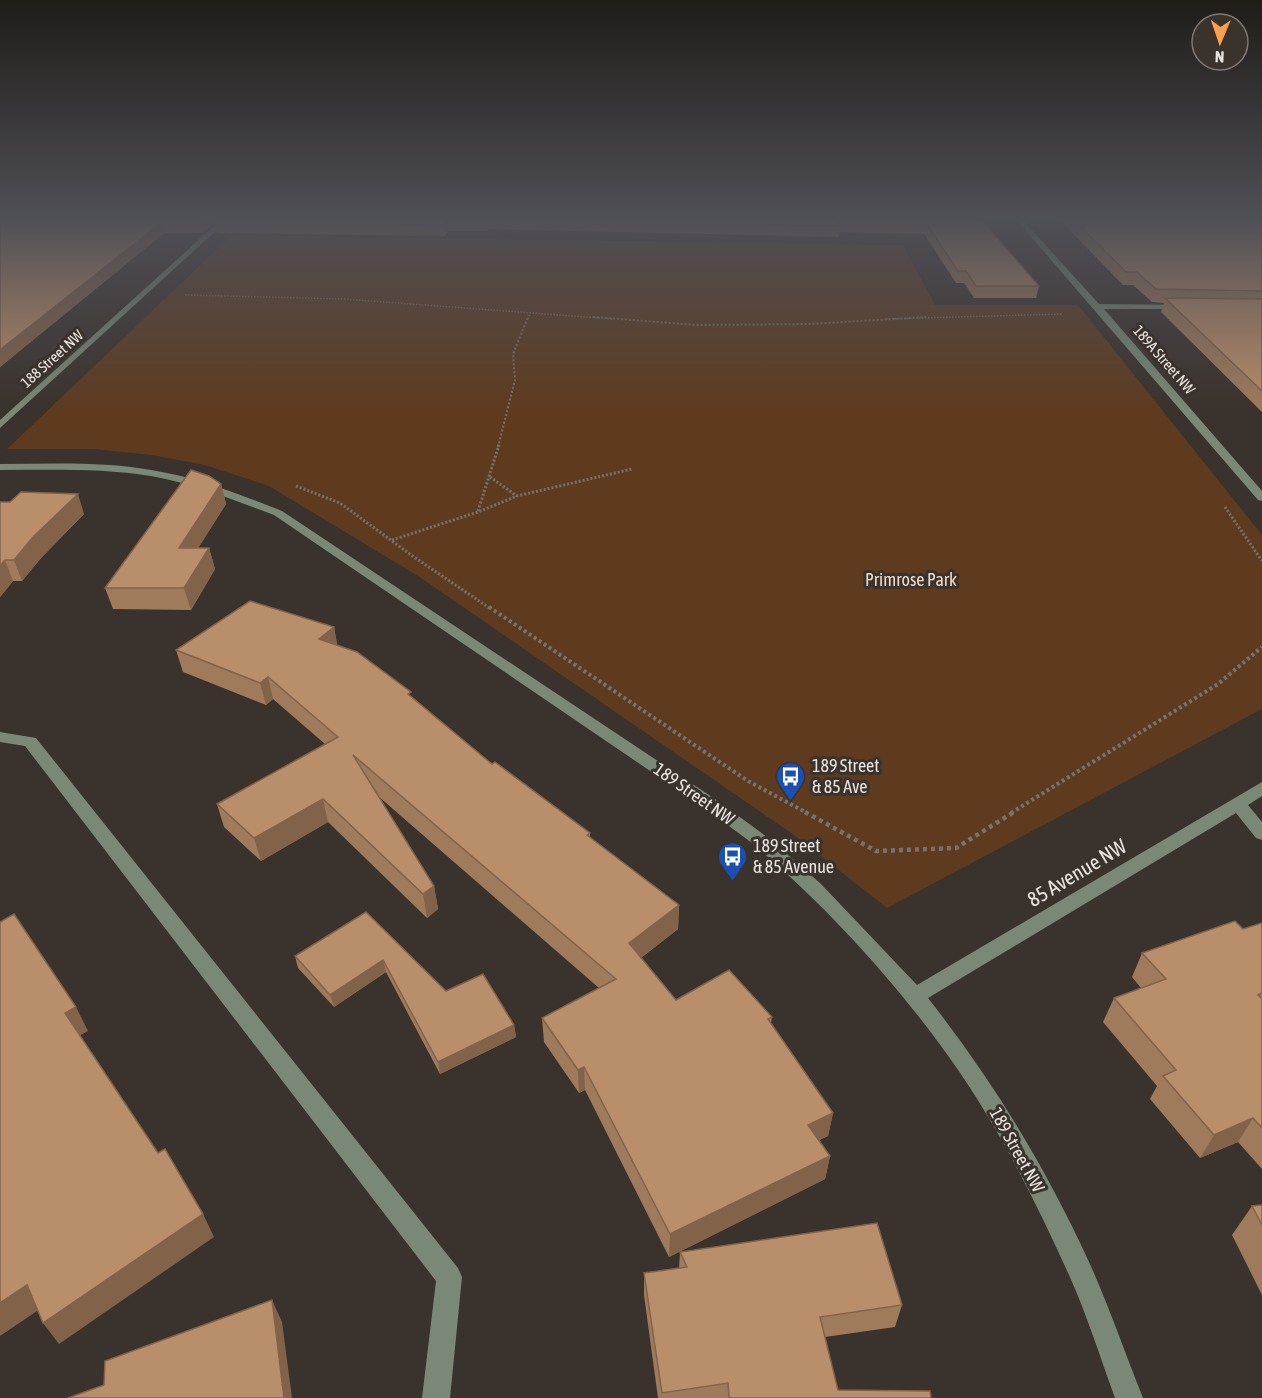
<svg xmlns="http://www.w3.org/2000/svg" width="1262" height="1398" viewBox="0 0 1262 1398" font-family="'Asap Condensed',sans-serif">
  <rect width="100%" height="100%" fill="#3a322c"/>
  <!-- green -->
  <path fill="#5e3b1f" d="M232,235L903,245L935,305H1078L1262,535V709L887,908L794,835L418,576L269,486L205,465L152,455L93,449H7Z"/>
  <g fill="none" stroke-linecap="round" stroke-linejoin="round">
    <!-- path-far4 -->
    <g stroke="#78716c" stroke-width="1.5" stroke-dasharray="1.5 1.5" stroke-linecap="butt">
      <path d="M185,295L344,299L613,319"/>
      <path d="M528,319L530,314"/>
      <path d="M886,319L1062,314"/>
    </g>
    <!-- path-far3 -->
    <g stroke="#78716c" stroke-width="2" stroke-dasharray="2 2" stroke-linecap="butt">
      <path d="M593,317L697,325L811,324L926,317"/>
      <path d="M498,447L515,380L513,354L528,317"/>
    </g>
    <!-- path-far2 -->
    <g stroke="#78716c" stroke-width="3" stroke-dasharray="2 2" stroke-linecap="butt">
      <path d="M490,477L517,496"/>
      <path d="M296,486L340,503L414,557L491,609"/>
      <path d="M1225,507L1262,561"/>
      <path d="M478,511L499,445"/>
      <path d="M392,540L478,512L517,496L632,469"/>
    </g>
    <!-- path-far1 -->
    <g stroke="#78716c" stroke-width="4" stroke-dasharray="3 3" stroke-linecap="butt">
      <path d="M489,607L748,781L807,813"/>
      <path d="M1011,813L1218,684L1262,647"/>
    </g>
    <!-- path -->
    <path stroke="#78716c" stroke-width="4.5" stroke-dasharray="4 4" stroke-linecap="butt" d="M805,812L876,851L956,848L1014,812"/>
    <!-- minor -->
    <g fill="#7a8977" fill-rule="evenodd">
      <path d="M224,217H231L0,428V420Z"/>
      <path d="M1014,217H1020L1099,304L1184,305V309H1104L1262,491V501L1258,500Z"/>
      <path d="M0,464C50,464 101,461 151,470C196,477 239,494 282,511L718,801L771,840L821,884L917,985L1262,782V796L1248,805L1262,822V840L1256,838L1236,813L928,998C992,1079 1046,1168 1089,1262C1109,1306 1125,1353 1143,1398H1115C1100,1357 1087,1315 1069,1275C1035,1200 997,1124 949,1057C897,984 829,909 760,850C743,835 724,823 706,809L274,515C234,500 194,484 151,476C102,468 50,470 0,470Z"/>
      <path d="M0,732L36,738L458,1268L462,1277L450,1398H422L436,1281L25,746L0,742Z"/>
    </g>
  </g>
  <!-- wall -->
  <g fill="#9f7a5b">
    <path d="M0,217H979L1039,286L1036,298H974L964,283H956L924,234L840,232L839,237L489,229L488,231H448L445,236L217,233L214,223L203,233H164L0,367Z"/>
    <path d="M1057,217H1262V412L1161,312L1164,303L1152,302L1133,285H1123Z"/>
    <path d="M221,484L226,504L198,548H209L215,569L191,610L113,609L105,588Z"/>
    <path d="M0,502L84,514L41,558L22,581H13L0,597Z"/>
    <path d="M334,627L337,645L411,696L492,764L590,833V838L679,905L678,929L641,958L676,1000L772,1017L771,1023L833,1113L828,1136L819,1140L830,1156L825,1179L669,1257L585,1090L579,1093L544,1042L542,1018L599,988L378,796L434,886L438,909L427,918L328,822L261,861L224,827L217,804L325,744L273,699L266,705L183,672L176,650Z"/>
    <path d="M366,912L446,991L514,1025L516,1037L440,1074L386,972L334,1007L298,968L295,956Z"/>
    <path d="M1262,923V1169L1238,1142L1200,1158L1150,1099L1157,1086L1103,1022L1114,998L1141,988L1132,977L1142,953L1243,929Z"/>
    <path d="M1262,1205V1295L1232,1235L1252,1206Z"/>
    <path d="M680,1252L902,1305L895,1327L825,1337L838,1390L931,1398H658L644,1295V1273L679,1268Z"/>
  </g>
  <!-- shaded-wall -->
  <g fill="#82634a">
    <path d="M207,217H222L203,233L200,222Z"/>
    <path d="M488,219L489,229L488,231L487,221Z"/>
    <path d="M447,220L448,231L445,236L443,225Z"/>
    <path d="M162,222L164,233L0,367V350Z"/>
    <path d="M221,484L226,504L185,569L179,548Z"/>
    <path d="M78,494L84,514L41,558L22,581L14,560L33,537Z"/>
    <path d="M209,548L215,569L191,610L184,588Z"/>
    <path d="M5,560L13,581L0,597V566Z"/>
    <path d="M334,627L338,649L319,639Z"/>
    <path d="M268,677L273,699L266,705L260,683Z"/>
    <path d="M323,799L328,822L261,861L254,838Z"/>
    <path d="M434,886L438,909L427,918L423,894Z"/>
    <path d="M679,905L678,929L629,967V943Z"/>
    <path d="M383,960L386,972L334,1007L330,995Z"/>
    <path d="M76,1007L88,1031L77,1037L65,1013Z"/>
    <path d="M514,1025L516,1037L440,1074L438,1062Z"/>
    <path d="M584,1067L585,1090L579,1093L578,1070Z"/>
    <path d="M833,1113L828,1136L803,1148L808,1125Z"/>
    <path d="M1253,1118L1238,1142L1200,1158L1214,1135Z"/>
    <path d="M830,1156L825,1179L669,1257L670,1234Z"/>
    <path d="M203,1214L214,1237L59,1344L43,1323Z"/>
    <path d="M27,1285L43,1307L0,1336V1303Z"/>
    <path d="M272,1300L282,1322L292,1398H284Z"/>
  </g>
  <!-- building -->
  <g fill="#b98e6a" stroke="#82634a" stroke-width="1.5">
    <path d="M0,217H207L200,222H162L0,350Z"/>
    <path d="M220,217H979L1039,286H976L966,271H958L926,223L839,222L840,226L488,219L487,221L447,220L443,225L214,223Z"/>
    <path d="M1071,217H1262V291L1156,289L1137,272H1126Z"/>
    <path d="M1165,298L1262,299V391Z"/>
    <path d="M191,470L209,476L221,484L179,548H209L184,588H105Z"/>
    <path d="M21,492L78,494L33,537L14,560H5L0,566V502H10Z"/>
    <path d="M250,601L334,627L319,639L357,652L411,692L408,694L492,764L495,762L590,833L587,835L679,905L629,943L676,1000L729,970L772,1017L768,1019L833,1113L808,1125L830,1156L670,1234L584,1067L578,1070L542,1018L616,979L353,755L434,886L423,894L323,799L254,838L217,804L338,737L268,677L260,683L176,650Z"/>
    <path d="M366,912L446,991L483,974L514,1025L438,1062L383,960L330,995L295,956Z"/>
    <path d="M14,914L76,1007L65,1013L158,1153L165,1149L203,1214L43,1323L27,1285L0,1303V922Z"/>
    <path d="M1235,921L1243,929L1262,923V993L1258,995L1262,999V1128L1253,1118L1214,1135L1163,1076L1176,1070L1114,998L1166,979L1142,953Z"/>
    <path d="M1262,1205V1225L1252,1206Z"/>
    <path d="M877,1223L902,1305L820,1317L838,1390L930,1391L931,1398H729L728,1383L662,1393L644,1273L687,1267L680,1252Z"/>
    <path d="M272,1300L284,1398H68L104,1385L105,1361Z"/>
  </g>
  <!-- sky -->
  <linearGradient id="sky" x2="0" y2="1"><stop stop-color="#201c18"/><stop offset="0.53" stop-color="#4f4f56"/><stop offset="1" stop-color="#4f4f56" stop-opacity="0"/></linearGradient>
  <rect width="1262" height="412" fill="url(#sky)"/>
  <!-- icons -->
  <defs>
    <symbol id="bus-pin" viewBox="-11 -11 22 30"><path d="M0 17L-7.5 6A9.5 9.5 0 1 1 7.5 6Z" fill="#1a4fb4" stroke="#3a322c"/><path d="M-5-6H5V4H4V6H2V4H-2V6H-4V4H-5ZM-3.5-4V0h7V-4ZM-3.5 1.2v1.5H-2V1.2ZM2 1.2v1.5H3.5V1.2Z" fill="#fff"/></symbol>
  </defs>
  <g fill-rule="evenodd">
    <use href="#bus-pin" x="774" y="760" width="33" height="45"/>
    <use href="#bus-pin" x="716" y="840" width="33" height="45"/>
  </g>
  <g text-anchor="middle" stroke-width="6" stroke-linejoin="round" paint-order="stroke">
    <!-- far-street labels -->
    <g font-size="15" fill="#e9e4e0" stroke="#3a322c">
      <text transform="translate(52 359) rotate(-42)" y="5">188 Street NW</text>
      <text transform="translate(1164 360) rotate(49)" y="5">189A Street NW</text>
    </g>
    <!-- park labels -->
    <g font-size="18" fill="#f5dac6" stroke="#3a322c">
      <text x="911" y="586">Primrose Park</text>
    </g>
    <!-- poi labels -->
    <g font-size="18" fill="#e9e4e0" stroke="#3a322c" text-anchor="start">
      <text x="812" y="772">189 Street<tspan x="812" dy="21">&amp; 85 Ave</tspan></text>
      <text x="753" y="852">189 Street<tspan x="753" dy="21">&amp; 85 Avenue</tspan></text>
    </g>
    <!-- street labels -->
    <g font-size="18" fill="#e9e4e0" stroke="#3a322c">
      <text transform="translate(694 794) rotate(35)" y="6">189 Street NW</text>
      <text transform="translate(1017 1150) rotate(61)" y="6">189 Street NW</text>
    </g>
    <!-- near-street labels -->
    <g font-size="21" fill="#e9e4e0" stroke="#3a322c">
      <text transform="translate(1077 873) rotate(-31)" y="7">85 Avenue NW</text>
    </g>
  </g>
  <!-- north arrow -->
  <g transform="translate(1220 42) rotate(182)"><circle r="28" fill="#3a322c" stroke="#807974" stroke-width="1.5"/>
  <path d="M0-4.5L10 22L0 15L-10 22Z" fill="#fa9f4e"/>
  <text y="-9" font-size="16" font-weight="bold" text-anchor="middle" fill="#e9e4e0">N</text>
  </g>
</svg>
